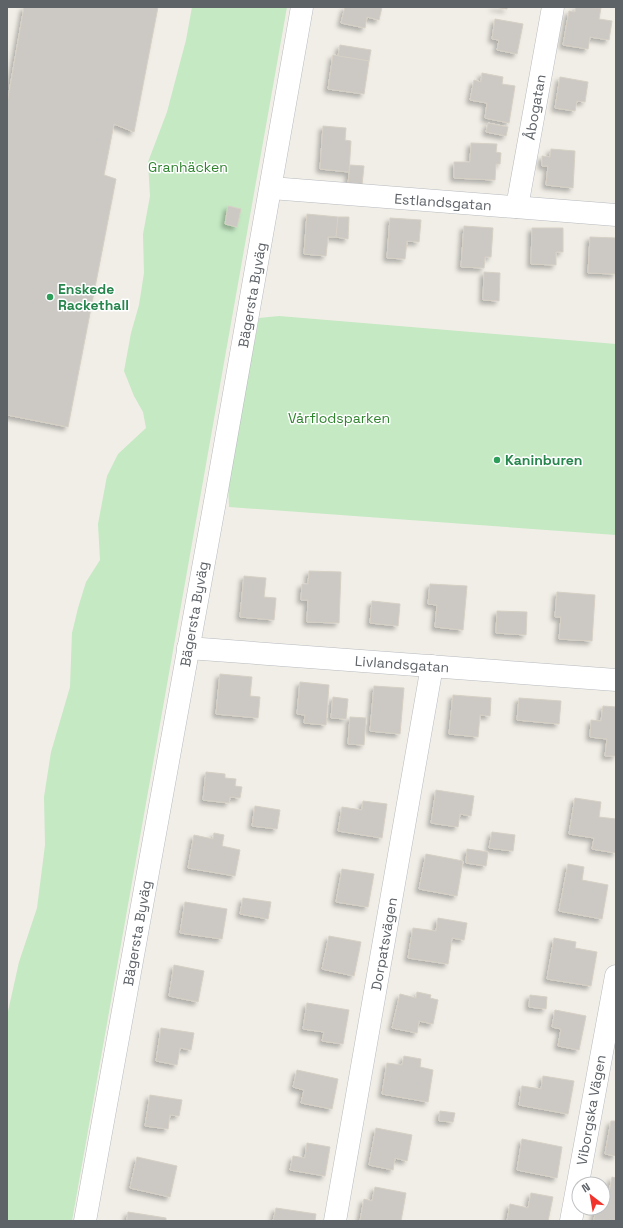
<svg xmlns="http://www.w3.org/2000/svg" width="623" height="1228" viewBox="0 0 623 1228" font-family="'Space Grotesk',sans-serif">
  <defs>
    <filter id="shadow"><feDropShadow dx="-3.5" dy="3.5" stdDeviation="2" flood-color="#0004"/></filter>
  </defs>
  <rect width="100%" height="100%" fill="#f1eee7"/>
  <!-- green -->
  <g fill="#c4e9c3">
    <path d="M192,7H287L72,1221H7V1016L19,962L37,908L45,845L44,797L51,752L70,687L72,633L78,608L86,582L100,560L98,524L107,476L118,454L146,428L143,412L134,396L124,371L131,333L139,305L144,273L143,234L150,196L148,162L167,112L186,40Z"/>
    <path d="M279,316L616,344V535L229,507L228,482L259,318Z"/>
  </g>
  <!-- building -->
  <g fill="#ccc9c4" stroke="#d6d0c5" filter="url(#shadow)">
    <path d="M24,7H158L134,132L114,124L104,175L116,179L68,427L7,415V104Z"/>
    <path d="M345,7H382L379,20L367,17L365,28L341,23Z"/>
    <path d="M493,7H507V9Z"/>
    <path d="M576,7L601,8L599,19L612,21L609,40L590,37L588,49L563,45L569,11L575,12Z"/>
    <path d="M495,19L523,24L517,54L497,50L499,40L492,39Z"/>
    <path d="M340,45L371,50L369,61L338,56Z"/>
    <path d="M333,55L369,61L364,94L328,89Z"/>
    <path d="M482,73L503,77L502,84L515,86L509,123L485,118L487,103L470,100L474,80L481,82Z"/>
    <path d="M560,77L588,82L585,102L577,101L575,111L555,108Z"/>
    <path d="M488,123L508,127L506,136L486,132Z"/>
    <path d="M323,126L346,128L345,140L351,141L349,172L320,169Z"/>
    <path d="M471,143L497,144L496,152L501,153L500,164H496L495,180L454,178V162H470Z"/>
    <path d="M551,149L575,151L573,188L546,185L548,166H542V156L550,157Z"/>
    <path d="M350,165L364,166L362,185L348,184Z"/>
    <path d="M228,206L241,209L237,227L225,224Z"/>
    <path d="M307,214L338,217L336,237H328L326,256L304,254Z"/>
    <path d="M338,217H349L348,239L336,237Z"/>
    <path d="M390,218L421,220L419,242L407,241L405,259L387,258Z"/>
    <path d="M464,226L493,228L491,257H485L484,268L461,267Z"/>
    <path d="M532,228H563V252H556V265L531,264Z"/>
    <path d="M590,237L616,238V274L588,273Z"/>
    <path d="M484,272L500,273L499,301L483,300Z"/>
    <path d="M309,571L341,572L339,623L307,622L308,600H301L302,584H308Z"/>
    <path d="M244,576L266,578L264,597L276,598L274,620L240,617Z"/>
    <path d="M430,584L467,586L463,630L435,627L437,605L428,604Z"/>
    <path d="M557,592L595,595L592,641L559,639L561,617H555Z"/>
    <path d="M372,601L400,604L398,626L370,623Z"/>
    <path d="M497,611L527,612L526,635L496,633Z"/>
    <path d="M220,674L252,677L250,696L260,697L258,718L216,714Z"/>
    <path d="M300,682L329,685L326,725L304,723L305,715L297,714Z"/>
    <path d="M374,686L404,688L400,734L370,731Z"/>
    <path d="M453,695L491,698L490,716L480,715L478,737L449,734Z"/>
    <path d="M333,697L348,699L346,719L331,718Z"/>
    <path d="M519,698L561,701L559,724L517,720Z"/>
    <path d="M603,706L616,707V756H605L607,739L590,737L591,720L601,721Z"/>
    <path d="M350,717L366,718L364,745L348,744Z"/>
    <path d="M206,772L225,774V778L236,779L235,786L242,787L240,798L230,797L229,803L203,800Z"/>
    <path d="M436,790L474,796L471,816L460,814L458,827L431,823Z"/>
    <path d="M575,798L601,802L599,817L616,819V853L592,849L594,838L569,834Z"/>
    <path d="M363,801L387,804L382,838L338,831L342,807L362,810Z"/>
    <path d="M255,806L280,810L277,829L252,826Z"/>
    <path d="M492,832L515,835L513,851L489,848Z"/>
    <path d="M214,833L224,835L222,846L240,850L235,876L188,868L194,835L213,839Z"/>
    <path d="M467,849L488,852L486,866L466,863Z"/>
    <path d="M426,854L463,861L457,896L419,889Z"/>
    <path d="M568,864L584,867L582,880L608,885L602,919L559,911Z"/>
    <path d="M342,869L374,874L368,907L336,902Z"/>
    <path d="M243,898L271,902L268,919L240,914Z"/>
    <path d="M185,902L227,909L222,939L180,933Z"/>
    <path d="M438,918L467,923L464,940L452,938L448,964L408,958L413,928L436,931Z"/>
    <path d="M329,936L361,942L354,976L322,969Z"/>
    <path d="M554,938L576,942L575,948L597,952L591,986L547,979Z"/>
    <path d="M174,965L204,971L198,1002L169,996Z"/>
    <path d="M417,992L431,995L430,998L438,1000L433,1024L419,1021L417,1033L392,1028L400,994L416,998Z"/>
    <path d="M530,995L547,997L546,1009L529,1007Z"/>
    <path d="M307,1003L349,1010L343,1044L322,1041L324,1032L303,1029Z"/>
    <path d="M555,1010L586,1016L579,1050L558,1046L561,1029L552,1027Z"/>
    <path d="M161,1028L194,1033L191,1050L180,1048L177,1065L156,1061Z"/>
    <path d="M404,1056L421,1059L420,1067L433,1070L428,1102L382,1094L387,1063L402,1065Z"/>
    <path d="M297,1070L338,1079L332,1109L301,1103L304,1090L293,1087Z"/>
    <path d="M543,1076L574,1081L568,1114L519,1105L522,1086L541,1089Z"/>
    <path d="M150,1095L182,1100L179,1116L170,1115L168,1129L145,1126Z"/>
    <path d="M440,1111L455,1113L453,1122L439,1121Z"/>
    <path d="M611,1121H616V1156L605,1154Z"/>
    <path d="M376,1128L412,1135L407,1161L395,1158L393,1170L369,1165Z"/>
    <path d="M522,1139L562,1147L557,1178L517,1170Z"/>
    <path d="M307,1143L330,1147L325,1176L290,1170L293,1156L305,1158Z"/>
    <path d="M137,1157L177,1166L170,1197L130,1188Z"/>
    <path d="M612,1177L616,1178V1221L594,1220L596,1208H603V1191L609,1192Z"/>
    <path d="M375,1187L406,1193L401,1221H360L364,1199L372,1201Z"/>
    <path d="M531,1193L553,1197L548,1221H507L510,1204L528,1208Z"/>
    <path d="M276,1208L316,1214L315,1221H273Z"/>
    <path d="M128,1212L166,1218V1221H127Z"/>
  </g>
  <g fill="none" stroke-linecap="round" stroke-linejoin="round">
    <defs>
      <g id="minor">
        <path d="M271,188L616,215"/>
        <path d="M517,207L553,7"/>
        <path d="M188,648L616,680"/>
        <path d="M85,1221L216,496L302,7"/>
        <path d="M335,1221L432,666"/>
        <path d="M571,1221L616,976"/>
      </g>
    </defs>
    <!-- minor casing -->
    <use href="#minor" stroke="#b7babe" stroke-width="23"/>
    <!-- minor -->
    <use href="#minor" stroke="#fff" stroke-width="22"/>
  </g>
  <!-- markers -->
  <g fill="#2e9e5b" stroke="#fff" stroke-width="1.5">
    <circle cx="50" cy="297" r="4"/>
    <circle cx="497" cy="460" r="4"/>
  </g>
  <g text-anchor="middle" stroke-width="3" stroke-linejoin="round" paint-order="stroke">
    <!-- street labels -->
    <g font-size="14" fill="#5e6368" stroke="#fff">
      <text transform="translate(535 107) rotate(-80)" y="5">Åbogatan</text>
      <text transform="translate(443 202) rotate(4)" y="5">Estlandsgatan</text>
      <text transform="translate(252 295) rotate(-80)" y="5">Bägersta Byväg</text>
      <text transform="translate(194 614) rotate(-80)" y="5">Bägersta Byväg</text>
      <text transform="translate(402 664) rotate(4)" y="5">Livlandsgatan</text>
      <text transform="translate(137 933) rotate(-80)" y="5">Bägersta Byväg</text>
      <text transform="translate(384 944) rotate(-80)" y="5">Dorpatsvägen</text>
      <text transform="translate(591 1110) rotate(-80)" y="5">Viborgska Vägen</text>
    </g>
    <!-- park labels -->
    <g font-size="14" fill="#308430" stroke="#fff">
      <text x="188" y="172">Granhäcken</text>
      <text x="339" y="423">Vårflodsparken</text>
    </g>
    <!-- leisure labels -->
    <g font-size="14" font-weight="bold" fill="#27864d" stroke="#fff" text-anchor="start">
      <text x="58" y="294">Enskede<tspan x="58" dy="16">Rackethall</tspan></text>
      <text x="505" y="465">Kaninburen</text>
    </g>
  </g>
  <!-- border -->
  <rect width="623" height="1228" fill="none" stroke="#5e6368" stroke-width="16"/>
  <!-- north arrow -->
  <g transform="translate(591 1196) rotate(329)"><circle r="19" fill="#ffffff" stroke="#bfc1c3"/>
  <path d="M0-3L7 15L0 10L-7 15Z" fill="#f2332c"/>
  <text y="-6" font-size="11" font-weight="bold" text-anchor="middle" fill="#5e6368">N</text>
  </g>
</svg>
